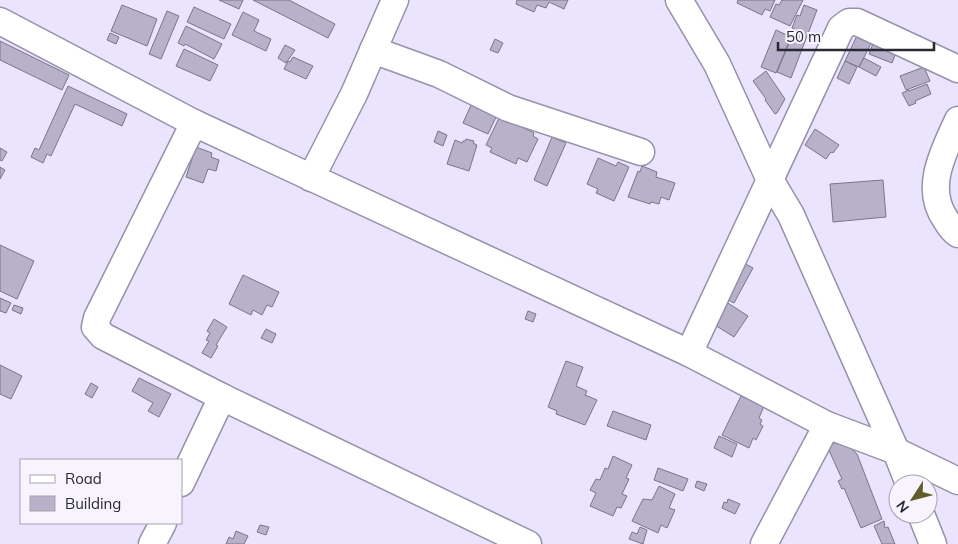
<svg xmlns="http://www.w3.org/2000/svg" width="958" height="544" viewBox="0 0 958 544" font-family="Mulish,sans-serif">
  <rect width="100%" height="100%" fill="#ebe4ff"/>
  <!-- building -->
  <g fill="#b7b1ca" stroke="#7a748c">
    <path d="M219,0H243L239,9Z"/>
    <path d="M253,0H289L335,24L328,38Z"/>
    <path d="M517,0H568L564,9L549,2L546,8L537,5L534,12L516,4Z"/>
    <path d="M738,0H775L770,11L765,9L762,15L737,3Z"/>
    <path d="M782,0H803L790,26L770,17L776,4L779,5Z"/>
    <path d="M122,5L157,19L147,46L111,31Z"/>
    <path d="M804,5L817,10L791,78L777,72L795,29L792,28L797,15L800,16Z"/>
    <path d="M194,7L231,24L224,39L187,22Z"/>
    <path d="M167,11L179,16L161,59L149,54Z"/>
    <path d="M243,12L259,20L254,31L271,39L266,51L232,35Z"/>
    <path d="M186,26L222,44L214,59L185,44L184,46L178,43Z"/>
    <path d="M861,27L876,34L859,67L845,61Z"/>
    <path d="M776,30L791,37L776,73L761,67Z"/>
    <path d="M110,33L119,37L116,44L107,40Z"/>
    <path d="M495,39L503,43L498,53L490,50Z"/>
    <path d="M0,41L69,75L62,90L0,60Z"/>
    <path d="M874,41L897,50L892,63L869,54Z"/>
    <path d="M285,45L295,50L286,63L278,58Z"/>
    <path d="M184,49L218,65L210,81L176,66Z"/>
    <path d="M293,57L313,66L306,79L284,69L288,61L290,62Z"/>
    <path d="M864,58L881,67L876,76L859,67Z"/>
    <path d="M845,61L857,67L849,84L837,78Z"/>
    <path d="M924,67L930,81L906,90L900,76Z"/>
    <path d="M766,71L785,99L777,113L775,114L765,100L766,99L753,81Z"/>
    <path d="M927,84L931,94L915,101L916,103L909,106L902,93L909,90V91Z"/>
    <path d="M68,86L127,114L122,126L75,104L51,156L47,154L43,163L31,157L35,148L39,150Z"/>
    <path d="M472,103L497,115L488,134L463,123Z"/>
    <path d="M501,114L519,123L518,125L534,133L533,136L538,139L527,162L518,158L516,164L490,152L492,148L486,145Z"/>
    <path d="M815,129L839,145L833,153L831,152L826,159L805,145Z"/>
    <path d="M438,131L447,135L443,146L434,142Z"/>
    <path d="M552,137L566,143L547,186L534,180Z"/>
    <path d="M466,139L474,141L473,143L477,145L469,171L447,164L455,140L462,143L463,141H465Z"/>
    <path d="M196,147L212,153L211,157L219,160L216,171L208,169L203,183L186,177Z"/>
    <path d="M0,148L7,152L2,161L0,160Z"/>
    <path d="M598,158L616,166L618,162L629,167L614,201L596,193L598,189L587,184Z"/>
    <path d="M642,166L657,172L656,177L675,183L669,200L661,197L659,204L651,202L650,204L628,197L638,171L640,172Z"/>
    <path d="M0,167L5,170L0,179Z"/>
    <path d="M883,180L886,217L833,222L830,184Z"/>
    <path d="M0,245L34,261L17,299L0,291Z"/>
    <path d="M740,261L753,268L734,303L721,296Z"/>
    <path d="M243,275L279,292L272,307L267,305L262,315L253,310L251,315L229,304Z"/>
    <path d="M0,298L11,303L6,313L0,311Z"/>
    <path d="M720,298L748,316L734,337L707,320Z"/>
    <path d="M14,305L23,308L21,314L12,310Z"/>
    <path d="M528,311L536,314L533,322L525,319Z"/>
    <path d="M214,319L227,327L216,345L218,346L211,358L202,353L209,341L206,340L210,333L207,331Z"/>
    <path d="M266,329L276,334L272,343L261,338Z"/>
    <path d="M566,361L583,367L576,386L587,391L585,395L597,400L585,425L556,414L557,411L548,407Z"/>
    <path d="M0,365L22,376L11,399L0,394Z"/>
    <path d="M139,378L171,394L159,417L148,411L153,403L132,391Z"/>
    <path d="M91,383L98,387L92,398L85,394Z"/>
    <path d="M741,396L764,406L759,418L762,420L760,424L763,426L756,440L753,438L749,448L722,435Z"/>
    <path d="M613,411L651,425L646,440L607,426Z"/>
    <path d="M719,436L737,444L732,457L714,448Z"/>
    <path d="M842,440L857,454L882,519L861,528L844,488L842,489L838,481L842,479L827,446Z"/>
    <path d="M613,456L632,465L626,478L629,479L622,494L627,496L621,508L617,507L613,516L590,506L596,493L590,490L596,479L600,480L605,468L608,469Z"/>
    <path d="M658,468L688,479L683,491L654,480Z"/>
    <path d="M697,481L707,484L704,491L695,487Z"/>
    <path d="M659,486L675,494L669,508L675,510L667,528L661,525L658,533L632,521L643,499L652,500Z"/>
    <path d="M728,499L740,504L735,514L722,508L724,502L727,503Z"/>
    <path d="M884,521L885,528L888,527L895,544H882L874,526Z"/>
    <path d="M260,525L269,527L266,535L257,532Z"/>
    <path d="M640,527L647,530L643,544L629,539L632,532L637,534Z"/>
    <path d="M236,531L248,536L244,544H226L229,537L233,539Z"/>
  </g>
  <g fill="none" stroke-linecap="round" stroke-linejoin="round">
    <defs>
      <g id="minor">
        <path d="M679,0L717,64L769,178L791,215L896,451L909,484"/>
        <path d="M0,21L194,123L689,353L827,425L896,451L958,481"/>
        <path d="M373,50L439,74L508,108L641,152"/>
        <path d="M958,120C944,151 923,188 946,220C949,225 953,231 958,234"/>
        <path d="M311,178L354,94L395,0"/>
        <path d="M689,353L841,28L849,22H857L958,69"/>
        <path d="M222,397L528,544"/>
        <path d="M181,483L222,397L103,336L95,327L97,318L194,123"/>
        <path d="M921,514L933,544"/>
        <path d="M152,544L163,523"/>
        <path d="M764,544L827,425"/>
      </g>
    </defs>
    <!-- minor casing -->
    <use href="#minor" stroke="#9791aa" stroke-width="29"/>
    <!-- minor -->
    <use href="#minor" stroke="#fff" stroke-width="26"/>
  </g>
  <!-- legend -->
  <rect x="20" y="459" width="162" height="65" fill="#f7f4ff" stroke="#a5a2ad"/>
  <rect x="30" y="475" width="25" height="8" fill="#ffffff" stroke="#a5a2ad"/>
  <text x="65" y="484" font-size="15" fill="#2a2832">Road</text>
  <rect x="30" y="496" width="25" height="15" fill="#b7b1ca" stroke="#a5a2ad"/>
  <text x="65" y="509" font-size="15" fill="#2a2832">Building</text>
  <!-- north arrow -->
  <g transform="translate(913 499) rotate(234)"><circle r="24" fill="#f7f4ff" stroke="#a5a2ad"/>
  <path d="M0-4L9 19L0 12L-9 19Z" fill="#605d2a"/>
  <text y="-8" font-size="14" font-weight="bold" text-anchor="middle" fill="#2a2832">N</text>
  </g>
  <!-- scale -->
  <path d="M778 42v8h156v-8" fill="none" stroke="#2a2832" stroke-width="2.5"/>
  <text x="786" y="42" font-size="15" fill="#2a2832" stroke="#f7f4ff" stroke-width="4" paint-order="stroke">50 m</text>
</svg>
